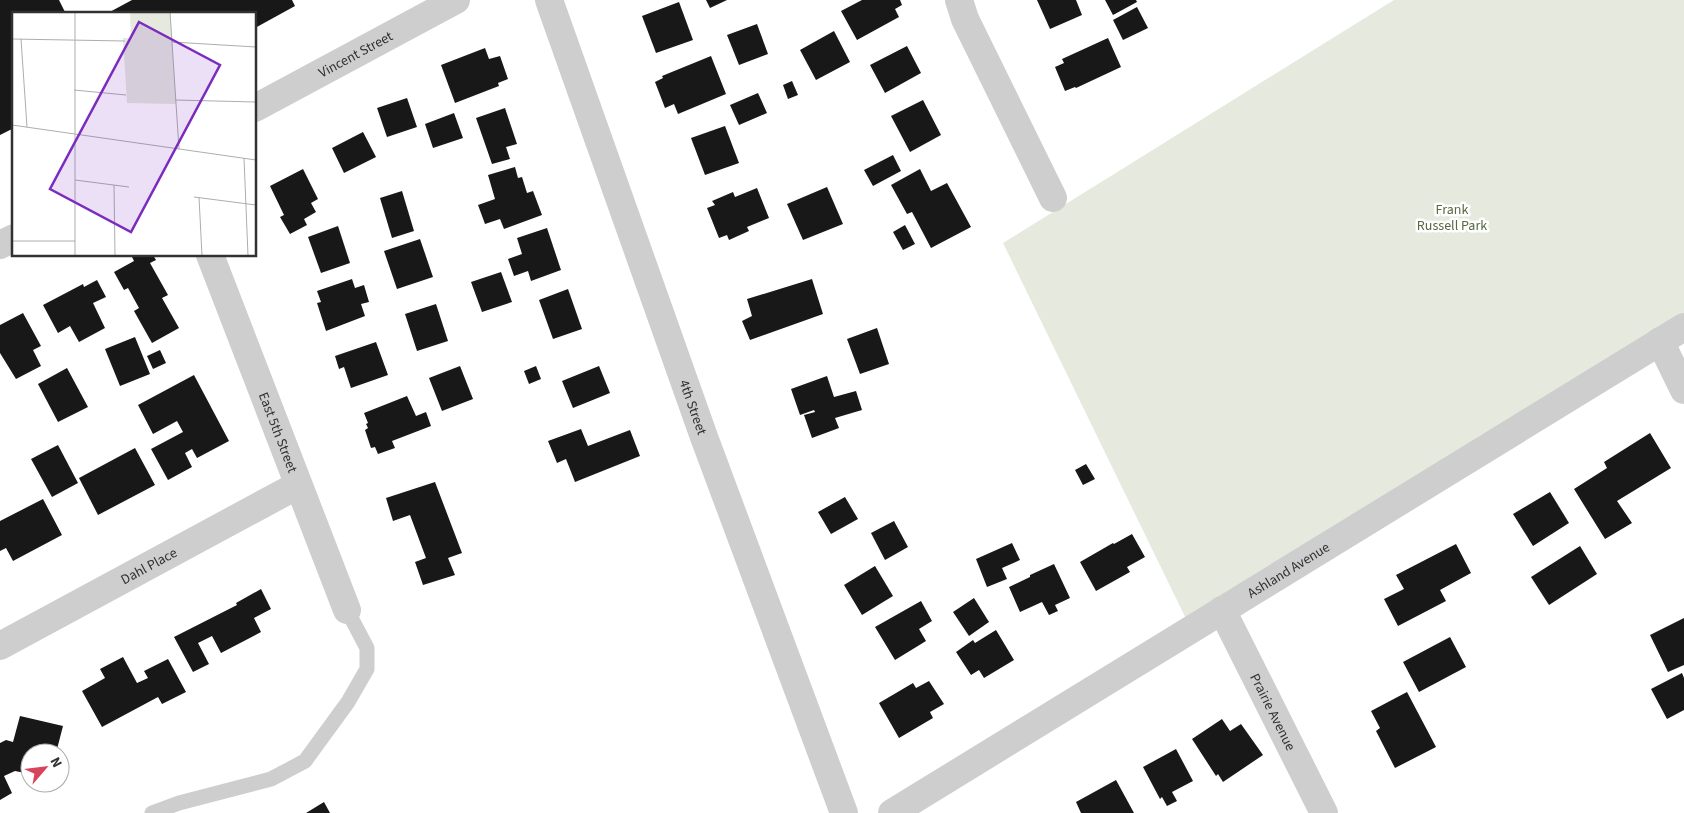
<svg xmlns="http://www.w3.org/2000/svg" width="1684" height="813" viewBox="0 0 1684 813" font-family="'Source Sans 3',sans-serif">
  <rect width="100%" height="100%" fill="#fff"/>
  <!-- green -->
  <path fill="#e5e9de" d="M1394,0H1684V327L1191,629L1003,243Z"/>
  <!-- building -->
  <g fill="#181818">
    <path d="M0,0H59L65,12L62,14H14V117L11,118L14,123V128L0,135Z"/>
    <path d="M132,0H292L295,6L255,28V14H106Z"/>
    <path d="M706,0H727L710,8Z"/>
    <path d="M862,0H900L902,5L895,9L899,17L857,40L841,11Z"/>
    <path d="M1037,0H1076L1082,15L1050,29Z"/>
    <path d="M1105,0H1136L1137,2L1113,15Z"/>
    <path d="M679,2L693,40L656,53L642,16Z"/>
    <path d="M1137,7L1148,28L1123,40L1113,20Z"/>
    <path d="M757,24L768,54L739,65L727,35Z"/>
    <path d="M834,31L850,62L816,80L800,50Z"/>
    <path d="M1108,38L1121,67L1076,88L1075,87L1065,91L1055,67L1064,63L1062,59Z"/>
    <path d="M907,46L921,73L885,93L870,65Z"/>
    <path d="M485,48L489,59L500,56L508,79L498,83L499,86L455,103L441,65Z"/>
    <path d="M711,56L726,94L678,114L674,104L665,108L655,82L663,78L662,76Z"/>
    <path d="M792,81L798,95L788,99L783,85Z"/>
    <path d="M758,93L767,113L739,125L730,105Z"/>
    <path d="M407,98L417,127L387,137L377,108Z"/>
    <path d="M923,100L941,135L910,152L891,116Z"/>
    <path d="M505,108L517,144L506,147L510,159L492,164L476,118Z"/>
    <path d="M454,113L463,138L433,148L425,124Z"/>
    <path d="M725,126L739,163L705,175L691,138Z"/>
    <path d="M363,132L376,157L344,173L332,148Z"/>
    <path d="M893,155L901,171L873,186L864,170Z"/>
    <path d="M515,167L518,178L522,177L527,193L533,191L542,215L504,229L500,219L485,224L478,205L495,199L488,175Z"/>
    <path d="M303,169L318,199L311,203L316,212L304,219L307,225L290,234L280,217L284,215L270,186Z"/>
    <path d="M920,169L931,191L947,183L971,227L931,248L912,212L907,214L891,185Z"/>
    <path d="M827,187L843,224L803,240L787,204Z"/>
    <path d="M757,188L769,218L747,227L749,231L729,240L727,235L719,238L707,208L715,205L712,201L733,192L735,197Z"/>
    <path d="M402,191L414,231L392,238L380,198Z"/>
    <path d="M905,225L915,244L903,250L893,232Z"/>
    <path d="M338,226L350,263L321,273L308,237Z"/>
    <path d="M547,228L561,270L531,281L528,271L514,276L508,259L522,254L517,238Z"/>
    <path d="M420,239L433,277L397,289L384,251Z"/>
    <path d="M135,255H153L156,260L150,263L168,295L162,298L179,328L152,343L134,311L139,308L128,288L124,290L114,272L134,261L132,257Z"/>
    <path d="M501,272L512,302L482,312L471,282Z"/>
    <path d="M352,279L355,288L364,285L369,302L361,304L365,316L326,331L317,303L321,302L317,291Z"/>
    <path d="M812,279L823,314L750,340L742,321L752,316L747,299Z"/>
    <path d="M97,280L106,297L93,303L105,328L79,342L70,326L58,333L43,305L83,284L84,287Z"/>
    <path d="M568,289L582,329L553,339L539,300Z"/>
    <path d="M436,304L448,341L417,351L405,314Z"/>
    <path d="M23,313L41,346L33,350L41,366L16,379L0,353V325Z"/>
    <path d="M877,328L889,364L860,374L847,339Z"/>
    <path d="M135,337L150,374L120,386L105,349Z"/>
    <path d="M376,342L388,375L351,388L344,367L339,369L335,356Z"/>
    <path d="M160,350L166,363L153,369L147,356Z"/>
    <path d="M460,366L473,399L442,411L429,378Z"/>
    <path d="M536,366L541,379L529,384L524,371Z"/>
    <path d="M599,366L610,393L573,408L562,381Z"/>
    <path d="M67,368L88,407L58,422L38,384Z"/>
    <path d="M194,375L229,441L197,458L192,449L185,453L192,467L168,480L151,449L183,432L177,421L153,434L138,405Z"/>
    <path d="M827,376L834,397L856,391L862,410L835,418L839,428L812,438L804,415L815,412L814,410L800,415L791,389Z"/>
    <path d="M407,396L416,416L426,412L431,426L392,441L395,448L378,454L375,447L371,448L365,430L368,428L366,424L368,423L364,413Z"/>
    <path d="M581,429L588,446L630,430L640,456L575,482L566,459L557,463L548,441Z"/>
    <path d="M1650,433L1671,468L1617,501L1632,523L1605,539L1574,489L1607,468L1604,462Z"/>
    <path d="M58,445L78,483L52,497L31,459Z"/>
    <path d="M135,448L155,485L98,515L79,478Z"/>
    <path d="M1086,464L1095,479L1083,485L1075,470Z"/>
    <path d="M435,482L462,553L448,558L455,575L423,585L415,562L426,558L410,515L393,521L386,498Z"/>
    <path d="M1550,492L1569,523L1533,546L1513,514Z"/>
    <path d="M845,497L858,519L831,534L818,512Z"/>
    <path d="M43,499L62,535L13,561L6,548L0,551V521Z"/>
    <path d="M894,521L908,547L885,560L871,533Z"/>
    <path d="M1132,534L1145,557L1127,567L1130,572L1096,591L1080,562L1113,543L1114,544Z"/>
    <path d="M1012,543L1020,560L1002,568L1007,579L987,587L976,559Z"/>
    <path d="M1456,544L1471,573L1440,590L1446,601L1398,626L1384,599L1404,589L1396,575Z"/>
    <path d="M1580,546L1597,574L1549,605L1531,577Z"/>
    <path d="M1054,564L1070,598L1055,605L1058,611L1049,615L1042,602L1020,612L1009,587L1030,577V575Z"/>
    <path d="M875,566L893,596L862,615L844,585Z"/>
    <path d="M261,589L271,609L254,618L261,632L221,653L212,636L198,643L209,664L193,672L174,637L237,605L236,603Z"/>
    <path d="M974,598L989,622L969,636L953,612Z"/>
    <path d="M921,601L932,621L919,629L926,641L895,660L875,627Z"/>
    <path d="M1684,618V665L1668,672L1650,635Z"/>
    <path d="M996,630L1014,660L984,678L979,670L971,675L956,652L973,640L975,643Z"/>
    <path d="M1450,637L1466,667L1419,692L1403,662Z"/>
    <path d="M123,657L137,683L148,678L144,671L168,659L186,692L162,704L158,697L102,727L82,691L105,678L100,669Z"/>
    <path d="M1682,673L1684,678V710L1667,719L1651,689Z"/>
    <path d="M929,681L944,704L930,712L933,718L899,738L879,703L913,683L916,688Z"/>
    <path d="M1407,692L1436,747L1395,768L1376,731L1380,728L1371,711Z"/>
    <path d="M20,716L63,726L56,753H30V774L15,771L4,776L12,793L0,800V743L6,740L13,742Z"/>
    <path d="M1222,719L1230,731L1241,724L1263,755L1223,782L1218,774L1216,776L1192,739Z"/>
    <path d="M1176,749L1193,781L1172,792L1177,801L1167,806L1162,797L1160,799L1143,767Z"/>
    <path d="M1116,780L1134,813H1081L1076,802Z"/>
    <path d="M324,802L330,813H306Z"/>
  </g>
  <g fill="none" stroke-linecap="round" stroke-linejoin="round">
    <!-- service -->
    <path stroke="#cecece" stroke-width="15" d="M152,813L179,803L271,779L305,761L348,702L367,669V648L347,610"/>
    <!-- minor -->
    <g stroke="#cecece" stroke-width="28">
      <path d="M959,0L965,19L1053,198"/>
      <path id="s1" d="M255,108L456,0"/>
      <path d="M0,245L14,238"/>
      <path id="s2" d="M210,255L347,610"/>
      <path d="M1660,341L1684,390"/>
      <path id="s3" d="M1222,610L1324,813"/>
      <path id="s4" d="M0,646L298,485"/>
      <path id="s5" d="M892,813L1684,327"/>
    </g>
    <!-- tertiary -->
    <path stroke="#cecece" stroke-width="28" id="s6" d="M549,0L704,437L844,813"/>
  </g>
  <g text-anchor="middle" stroke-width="5" stroke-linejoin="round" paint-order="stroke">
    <!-- street labels -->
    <g font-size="14" fill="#313131" stroke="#fff">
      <text dy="5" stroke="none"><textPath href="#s1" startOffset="114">Vincent Street</textPath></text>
      <text dy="5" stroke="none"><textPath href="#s6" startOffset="432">4th Street</textPath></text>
      <text dy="5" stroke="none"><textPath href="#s2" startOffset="190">East 5th Street</textPath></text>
      <text dy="5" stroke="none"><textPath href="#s4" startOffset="169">Dahl Place</textPath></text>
      <text dy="5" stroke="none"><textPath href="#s5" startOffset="465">Ashland Avenue</textPath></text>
      <text dy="5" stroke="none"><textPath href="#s3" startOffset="114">Prairie Avenue</textPath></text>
    </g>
    <!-- park labels -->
    <g font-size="14" fill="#576942" stroke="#fff">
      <text x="1452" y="214">Frank<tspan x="1452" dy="16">Russell Park</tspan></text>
    </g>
  </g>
  <!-- overview -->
  <g transform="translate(12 12)">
    <rect width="244" height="244" fill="#fff"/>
    <path d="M118,0H158L164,92L115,91L111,26H119Z" fill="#e5e9de"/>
    <path fill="none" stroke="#adadad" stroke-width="1" d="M158,0L167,137M0,27L113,29M9,27L15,115M160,30L244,35M62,78L114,83M163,88L244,90M0,113L244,148M232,146L236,244M63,168L117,175M102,173L103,244M182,185L244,193M187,185L190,244M0,229H63M63,244V0"/>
    <path fill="#7b2cbf" fill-opacity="0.15" stroke="#7b2cbf" stroke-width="2.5" d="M127,10L208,53L119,220L38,177Z"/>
    <rect width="244" height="244" fill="none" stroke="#313131" stroke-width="2.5"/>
  </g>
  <!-- north arrow -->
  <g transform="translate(45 768) rotate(62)"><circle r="24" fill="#ffffff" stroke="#adadad"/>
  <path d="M0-4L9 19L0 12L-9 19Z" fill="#d6455b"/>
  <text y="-8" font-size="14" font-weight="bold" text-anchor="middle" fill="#313131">N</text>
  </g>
</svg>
